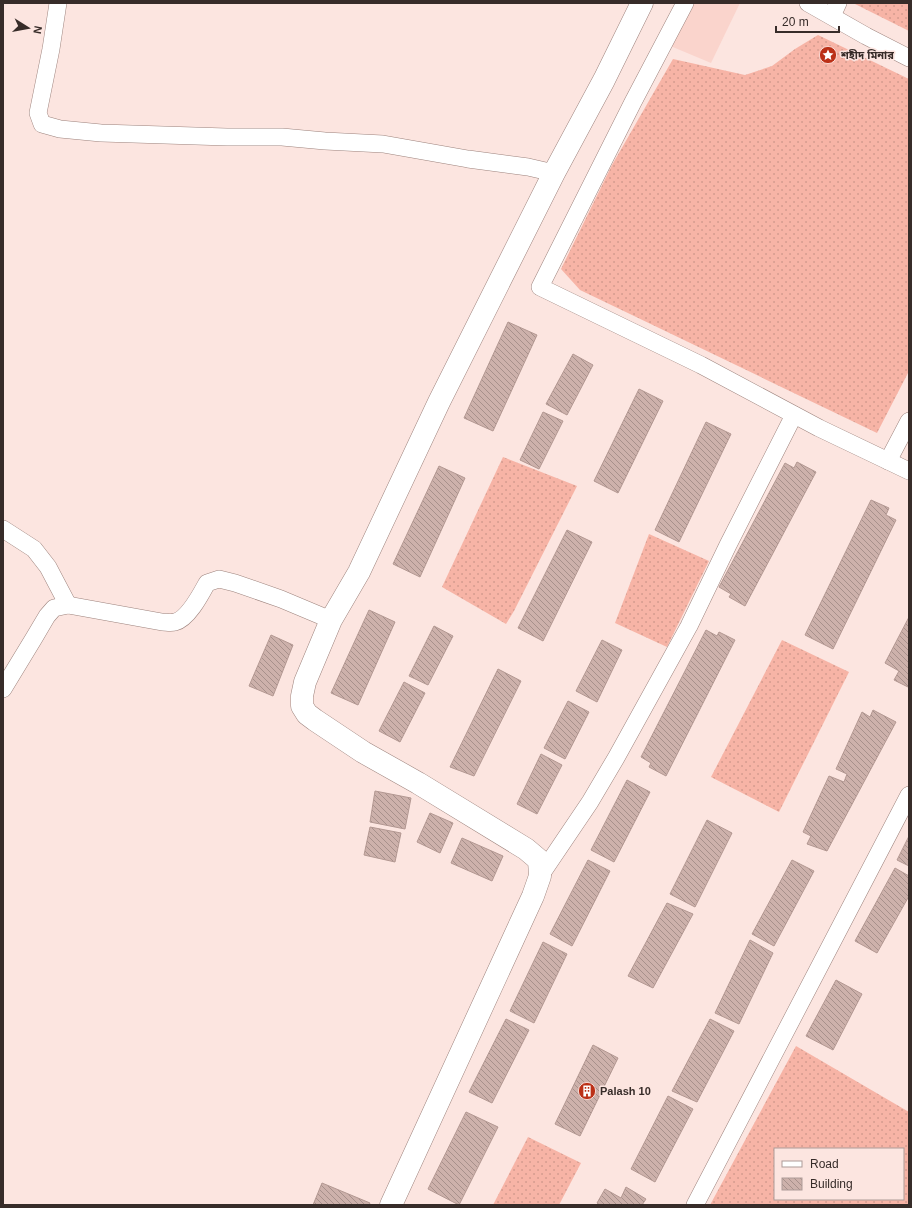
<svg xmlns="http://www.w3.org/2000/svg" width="912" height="1208" viewBox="0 0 912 1208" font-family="Arial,'Noto Sans Bengali',sans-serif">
  <defs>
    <pattern id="grass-dots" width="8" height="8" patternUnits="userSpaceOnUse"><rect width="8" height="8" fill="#f7b4a6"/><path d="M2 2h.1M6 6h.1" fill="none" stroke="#d49b8f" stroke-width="1.8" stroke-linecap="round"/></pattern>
    <pattern id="building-back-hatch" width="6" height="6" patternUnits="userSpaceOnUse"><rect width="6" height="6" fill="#cdb1ab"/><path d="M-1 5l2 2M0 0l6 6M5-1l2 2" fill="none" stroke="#a7908b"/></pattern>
  </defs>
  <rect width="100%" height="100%" fill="#fce5e0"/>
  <!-- built -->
  <path fill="#fad4cc" d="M692,3H740L711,63L668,45Z"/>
  <!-- grass -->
  <g fill="url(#grass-dots)" fill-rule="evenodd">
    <path d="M853,3H909V31Z"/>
    <path d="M818,35L909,79V371L877,433L580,290L561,269L612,165L673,59L745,75L772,66L795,49Z"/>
    <path d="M503,457L577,486L514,611L506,624L442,587Z"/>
    <path d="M649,534L709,561L667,647L615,623Z"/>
    <path d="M782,640L849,672L779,812L711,777Z"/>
    <path d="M796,1046L909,1112V1205H710ZM775,1149H903V1199H775Z"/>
    <path d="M528,1137L581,1163L559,1205H493Z"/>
  </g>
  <!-- building -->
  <g fill="url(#building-back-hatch)" stroke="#b39892">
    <path d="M508,322L537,335L493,431L464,418Z"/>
    <path d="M573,354L593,365L567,415L546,404Z"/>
    <path d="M639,389L663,401L618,493L594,481Z"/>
    <path d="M543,412L563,421L539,469L520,460Z"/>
    <path d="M706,422L731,434L679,542L655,530Z"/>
    <path d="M797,462L816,472L745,606L729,597L731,594L719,587L785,463L794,468Z"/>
    <path d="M439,466L465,478L420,577L393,564Z"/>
    <path d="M871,500L889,508L886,515L896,520L833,649L805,635Z"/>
    <path d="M567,530L592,542L543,641L518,628Z"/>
    <path d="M369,610L395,622L358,705L331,693Z"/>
    <path d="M909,617V686L908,687L894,680L899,671L885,663Z"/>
    <path d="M434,626L453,636L428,685L409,676Z"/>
    <path d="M706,630L717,636L719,632L735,640L666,776L649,767L651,763L641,757Z"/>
    <path d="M271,635L293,645L273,696L249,686Z"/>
    <path d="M602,640L622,650L597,702L576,691Z"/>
    <path d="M498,669L521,681L474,776L450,767Z"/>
    <path d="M404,682L425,693L400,742L379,731Z"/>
    <path d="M568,701L589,712L565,759L544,748Z"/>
    <path d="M873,710L896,722L827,851L807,844L811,836L803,832L829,776L844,782L847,774L836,769L862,712L870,717Z"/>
    <path d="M541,754L562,765L537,814L517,804Z"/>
    <path d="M627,780L650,792L614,862L591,850Z"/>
    <path d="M375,791L411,798L405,829L370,822Z"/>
    <path d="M430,813L453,823L440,853L417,842Z"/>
    <path d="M707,820L732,833L695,907L670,894Z"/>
    <path d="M370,827L401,833L395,862L364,855Z"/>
    <path d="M909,836V866L897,860Z"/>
    <path d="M462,838L503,856L492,881L451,863Z"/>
    <path d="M588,860L610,871L572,946L550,934Z"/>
    <path d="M792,860L814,871L774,946L752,934Z"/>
    <path d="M895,868L909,876V896L877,953L855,941Z"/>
    <path d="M667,903L693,914L653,988L628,976Z"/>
    <path d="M750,940L773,953L739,1024L715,1013Z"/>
    <path d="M543,942L567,954L534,1023L510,1011Z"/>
    <path d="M836,980L862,994L833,1050L806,1036Z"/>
    <path d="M506,1019L529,1030L492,1103L469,1092Z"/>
    <path d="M710,1019L734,1031L697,1102L672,1091Z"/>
    <path d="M593,1045L618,1058L580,1136L555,1124Z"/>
    <path d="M668,1096L693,1109L655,1182L631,1169Z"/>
    <path d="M466,1112L498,1127L459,1205L428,1189Z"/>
    <path d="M322,1183L370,1203L369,1205H313Z"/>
    <path d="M626,1187L646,1199L642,1205H600L597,1203L605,1189L621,1198Z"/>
  </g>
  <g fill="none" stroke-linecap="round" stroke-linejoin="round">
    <defs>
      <g id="street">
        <path d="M58,3L51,49L38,113L42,124L60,129L101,133L227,137H282L325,141L383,144L468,159L528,167L554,173"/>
        <path d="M685,3L633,102L540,287L701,365L819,428L909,471"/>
        <path d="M808,3L866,36L909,58"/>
        <path d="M832,16L838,3"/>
        <path d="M888,461L909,421"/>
        <path d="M3,529L34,549L48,567L68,605"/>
        <path d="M3,689L34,638L47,616L54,608L68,605L162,622C166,622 171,623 175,622C188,619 201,594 207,583L219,579L235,583L281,599L331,620"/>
        <path d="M540,876L590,802L616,758L689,626L728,545L794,415"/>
        <path d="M695,1205L909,795"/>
      </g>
      <path id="primary" d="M391,1205L533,896L540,876L539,860L526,849L418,783L363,752L315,720L307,714L302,706V696L305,682L331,620L359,572L439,402L554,173L604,80L642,3"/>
    </defs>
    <!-- street casing -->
    <use href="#street" stroke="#9d837d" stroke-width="18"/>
    <!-- primary casing -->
    <use href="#primary" stroke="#9d837d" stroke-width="23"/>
    <!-- street -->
    <use href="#street" stroke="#fff" stroke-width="17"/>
    <!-- primary -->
    <use href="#primary" stroke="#fff" stroke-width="22"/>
  </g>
  <!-- icons -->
  <defs>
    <symbol id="sight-disc" viewBox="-11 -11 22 22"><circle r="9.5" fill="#bb3017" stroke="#fce5e0"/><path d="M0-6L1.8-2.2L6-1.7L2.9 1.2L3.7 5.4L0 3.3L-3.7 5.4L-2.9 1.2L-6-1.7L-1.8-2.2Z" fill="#fff"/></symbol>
    <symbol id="building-disc" viewBox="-11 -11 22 22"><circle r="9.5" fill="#bb3017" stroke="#fce5e0"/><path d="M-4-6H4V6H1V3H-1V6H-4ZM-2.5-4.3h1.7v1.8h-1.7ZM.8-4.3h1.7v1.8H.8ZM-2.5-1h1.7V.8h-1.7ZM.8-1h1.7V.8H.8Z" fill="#fff"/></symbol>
  </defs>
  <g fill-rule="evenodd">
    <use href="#sight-disc" x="818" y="45" width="20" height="20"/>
    <use href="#building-disc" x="577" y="1081" width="20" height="20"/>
  </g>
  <g text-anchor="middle" stroke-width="3" stroke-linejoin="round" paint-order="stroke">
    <!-- poi labels -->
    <g font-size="11" font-weight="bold" fill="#372c29" stroke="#fce5e0" text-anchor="start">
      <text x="841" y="59">শহীদ মিনার</text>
      <text x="600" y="1095">Palash 10</text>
    </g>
  </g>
  <!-- border -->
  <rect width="912" height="1208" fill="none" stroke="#372c29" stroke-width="8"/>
  <!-- legend -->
  <rect x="774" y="1148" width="130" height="52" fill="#fce5e0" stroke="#ad9b97"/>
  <rect x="782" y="1161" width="20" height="6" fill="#ffffff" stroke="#ad9b97"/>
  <text x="810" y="1168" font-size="12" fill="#372c29">Road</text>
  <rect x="782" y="1178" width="20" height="12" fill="url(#building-back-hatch)" stroke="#ad9b97"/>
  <text x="810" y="1188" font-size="12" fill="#372c29">Building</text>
  <!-- north arrow -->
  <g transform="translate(28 28) rotate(101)" stroke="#fce5e0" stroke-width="3" paint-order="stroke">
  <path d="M0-3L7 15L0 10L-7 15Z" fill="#372c29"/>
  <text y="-6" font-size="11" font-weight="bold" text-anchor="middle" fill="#372c29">N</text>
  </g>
  <!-- scale -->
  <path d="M776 26v6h63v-6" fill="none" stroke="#372c29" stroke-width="2"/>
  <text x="782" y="26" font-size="12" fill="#372c29" stroke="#fce5e0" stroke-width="3" paint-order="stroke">20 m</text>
</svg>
